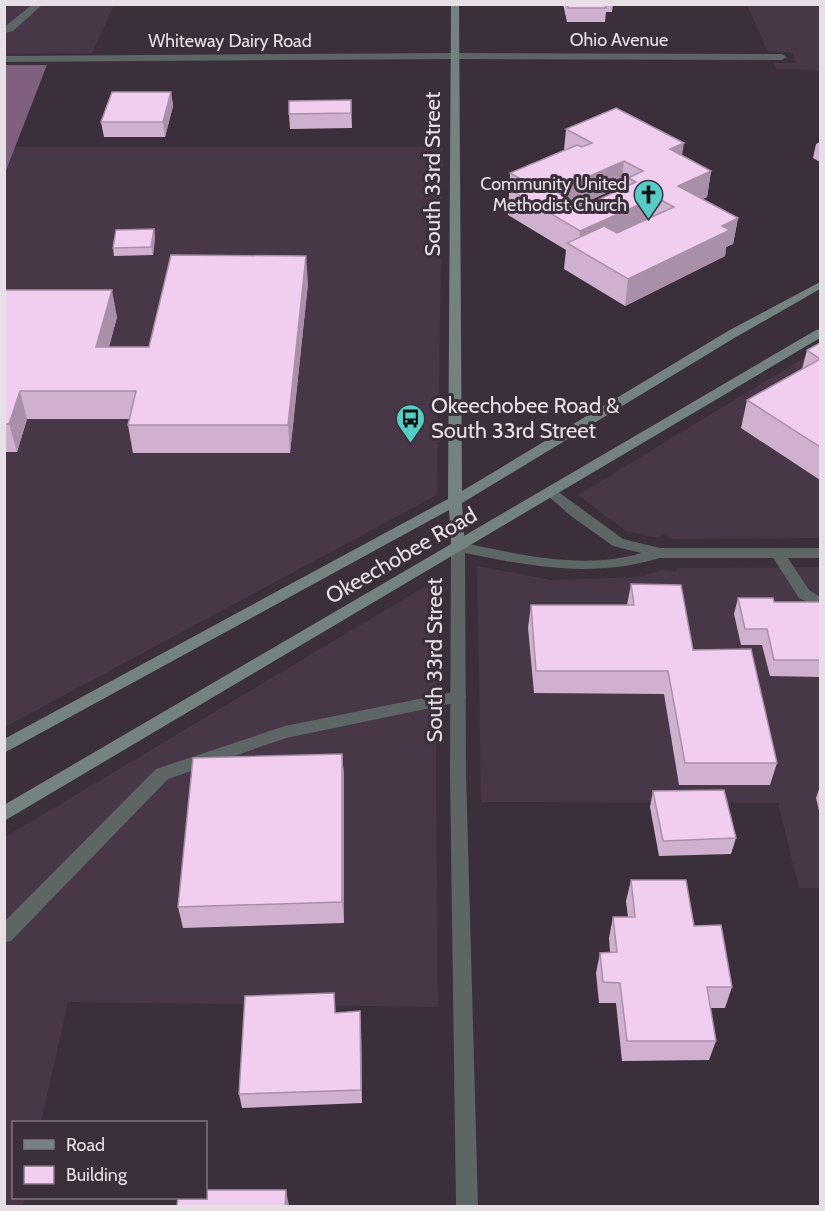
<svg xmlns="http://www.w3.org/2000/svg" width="825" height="1211" viewBox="0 0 825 1211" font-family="Cabin,sans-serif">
  <rect width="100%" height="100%" fill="#3a2f3a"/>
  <!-- built -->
  <g fill="#473747">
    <path d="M4,5H114L92,53L5,54Z"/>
    <path d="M747,5H820V73L815,70L776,69L773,63H796L792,52H768Z"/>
    <path d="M15,147H443L437,495L5,727L4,173Z"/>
    <path d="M820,348V538L670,539L666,534L657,538L626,531L578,495Z"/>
    <path d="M477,566L551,580L640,577L664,569L676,572L677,568L820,567V888H799L778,803L481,802Z"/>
    <path d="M439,578L436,772L438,1007L68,1002L41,1122H14V1198H25L23,1206H5V837Z"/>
  </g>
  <!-- forest -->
  <path fill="#7f607e" d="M5,65H47L5,173L4,65Z"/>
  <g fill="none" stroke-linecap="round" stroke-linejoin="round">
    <!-- lane -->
    <g fill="#5d6665" fill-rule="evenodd">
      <path d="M33,4H43L13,31L4,33V27Z"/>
      <path d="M777,548L782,549L809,590L820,597V608L799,598L770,553Z"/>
      <path d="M458,691L464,693L466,697L464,701L286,738L168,779L11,941L4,943V922L156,769L285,726Z"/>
    </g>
    <!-- street -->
    <g fill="#5d6665" fill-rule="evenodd">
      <path d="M456,53L782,54L787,57L782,60L456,59L4,62V56Z"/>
      <path d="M553,488L623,539L660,548H820V558H660C592,578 533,567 465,553L466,772L478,1206H456L450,772L451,547L458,542C516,553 582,571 641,553L613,546L571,516L548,496L546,493Z"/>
    </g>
    <!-- secondary -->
    <path fill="#748281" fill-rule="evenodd" d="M451,4H459L462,491L728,331L820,282V289L736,337L462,503L464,536L816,330L820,329V338L4,821V805L451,544L449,510L4,753V739L448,499Z"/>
  </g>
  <!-- wall -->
  <g fill="#cfb0ce" fill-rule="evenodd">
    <path d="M563,4H613L612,12H606L605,22H567Z"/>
    <path d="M171,92L173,106L165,137H104L101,122Z"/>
    <path d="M351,100L352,128L290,129L289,114Z"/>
    <path d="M566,129L682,156L711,171L707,197L702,199L738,218L733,244L726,247L725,256L625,306L564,269L566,250L508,215L510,173L564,150ZM621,186L623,188L583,207L580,205Z"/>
    <path d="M820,142V162L813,158L816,144Z"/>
    <path d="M154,229L155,237L153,255L114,256L113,248Z"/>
    <path d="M308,283L290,453H133L128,425L130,419H27L17,452H4V290L117,317L109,347H149Z"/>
    <path d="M820,343V480L741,428L747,400L802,369L807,350Z"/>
    <path d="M631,584L693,650L777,763L770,785H679L664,694L534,693L528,628L531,605H627Z"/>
    <path d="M738,598L774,602H820V677L770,676L762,645H741L734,614Z"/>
    <path d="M342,754L344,776V923L183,928L178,907Z"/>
    <path d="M820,786V815L816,798Z"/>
    <path d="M653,791L736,838L731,854L659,856L650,807Z"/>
    <path d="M631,880L694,926L732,987L725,1008H710L716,1041L709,1060L622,1061L616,1003H599L596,973L600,953L610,952L609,938L613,917H628L626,901Z"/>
    <path d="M336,1013L361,1026L362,1103L242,1108L239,1094Z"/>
  </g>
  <!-- shaded-wall -->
  <g fill="#a990a8">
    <path d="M171,92L173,106L165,137L163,122Z"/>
    <path d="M684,143L680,169L670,149Z"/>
    <path d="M624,161L621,186L556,216L555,191Z"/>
    <path d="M711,171L707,197L674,212L678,186Z"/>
    <path d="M656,197L652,223L579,250L580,231Z"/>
    <path d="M738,218L733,244L726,247L725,256L625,306L628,279L722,226Z"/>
    <path d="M154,229L155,237L153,255L151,247Z"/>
    <path d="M306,256L308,283L290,453L288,425Z"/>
    <path d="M112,290L117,317L101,375L96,347Z"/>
    <path d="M20,391L27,419L17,452L9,424Z"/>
    <path d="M342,754L344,776V923L342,902Z"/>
    <path d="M360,1011L361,1026L362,1103L361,1090Z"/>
    <path d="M286,1190L289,1206H285Z"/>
  </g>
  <!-- building -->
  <g fill="#f1cdf0" stroke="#a990a8" stroke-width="1.5" fill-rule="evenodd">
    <path d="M567,4H605L606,8H568Z"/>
    <path d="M112,92H171L163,122H101Z"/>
    <path d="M351,100V113L289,114V101Z"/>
    <path d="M616,108L684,143L670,149L711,171L678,186L738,218L722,226L730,230L628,279L567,243L604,226L617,233L674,207L656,197L580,231L509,189L526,182L510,173L577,145L582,147L592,143L566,129ZM624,161L643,171L628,178L636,182L583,207L555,191Z"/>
    <path d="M154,229L151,247L113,248L116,230Z"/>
    <path d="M171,255L306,256L288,425H128L136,391H20L9,424H4V290H112L96,347H149Z"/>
    <path d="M820,343V359L807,350Z"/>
    <path d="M820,359V447L747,400Z"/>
    <path d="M631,584L681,585L693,650L751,649L777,763H685L668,671H536L531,605H634Z"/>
    <path d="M738,598H773L774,602H820V660H774L767,629H745Z"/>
    <path d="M342,754V902L178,907L193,758Z"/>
    <path d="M724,790L736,838L663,841L653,791Z"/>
    <path d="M631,880H686L694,926L721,925L732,987H707L716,1041H627L620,983L603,982L600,953L617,952L613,917H635Z"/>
    <path d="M334,993L335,1013L360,1011L361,1090L239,1094L245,996Z"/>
    <path d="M206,1190H286L285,1206H177L178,1197H206Z"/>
  </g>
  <!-- icons -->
  <defs>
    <symbol id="church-pin" viewBox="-11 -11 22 30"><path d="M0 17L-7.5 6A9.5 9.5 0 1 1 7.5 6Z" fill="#55cdc6" stroke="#3a2f3a"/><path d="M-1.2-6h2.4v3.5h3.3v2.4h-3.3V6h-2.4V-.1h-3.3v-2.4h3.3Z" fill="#111"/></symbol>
    <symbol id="bus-pin" viewBox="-11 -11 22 30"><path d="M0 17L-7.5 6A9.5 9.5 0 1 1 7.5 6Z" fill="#55cdc6" stroke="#3a2f3a"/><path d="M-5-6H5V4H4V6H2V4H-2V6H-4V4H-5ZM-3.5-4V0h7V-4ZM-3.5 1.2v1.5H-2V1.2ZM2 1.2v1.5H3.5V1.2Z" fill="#111"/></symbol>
  </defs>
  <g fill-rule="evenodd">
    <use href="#church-pin" x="632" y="178" width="33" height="45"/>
    <use href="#bus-pin" x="394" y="402" width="33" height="45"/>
  </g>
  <g text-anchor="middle" stroke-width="6" stroke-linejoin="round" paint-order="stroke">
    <!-- far-street labels -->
    <g font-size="18" fill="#e6dfe6" stroke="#3a2f3a">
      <text x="619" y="46">Ohio Avenue</text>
      <text x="230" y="47">Whiteway Dairy Road</text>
    </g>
    <!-- far-poi labels -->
    <g font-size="18" fill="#e6dfe6" stroke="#3a2f3a" text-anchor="end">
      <text x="627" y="190">Community United<tspan x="627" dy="21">Methodist Church</tspan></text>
    </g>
    <!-- street labels -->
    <g font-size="22" fill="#e6dfe6" stroke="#3a2f3a">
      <text transform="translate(432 174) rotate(-90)" y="8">South 33rd Street</text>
      <text transform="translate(401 555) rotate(-30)" y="8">Okeechobee Road</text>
      <text transform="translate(434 660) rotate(-90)" y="8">South 33rd Street</text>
    </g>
    <!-- poi labels -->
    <g font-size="22" fill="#e6dfe6" stroke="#3a2f3a" text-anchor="start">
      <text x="431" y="413">Okeechobee Road &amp;<tspan x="431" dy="25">South 33rd Street</tspan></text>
    </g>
  </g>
  <!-- border -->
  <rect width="825" height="1211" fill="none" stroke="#e6dfe6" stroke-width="12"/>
  <!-- legend -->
  <rect x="12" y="1121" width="195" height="78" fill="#3a2f3a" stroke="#7f757f" stroke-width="1.5"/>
  <rect x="24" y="1140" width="30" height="9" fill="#748281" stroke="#7f757f" stroke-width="1.5"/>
  <text x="66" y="1151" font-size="18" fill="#e6dfe6">Road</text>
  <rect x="24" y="1166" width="30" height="18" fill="#f1cdf0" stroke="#7f757f" stroke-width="1.5"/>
  <text x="66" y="1181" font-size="18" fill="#e6dfe6">Building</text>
</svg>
